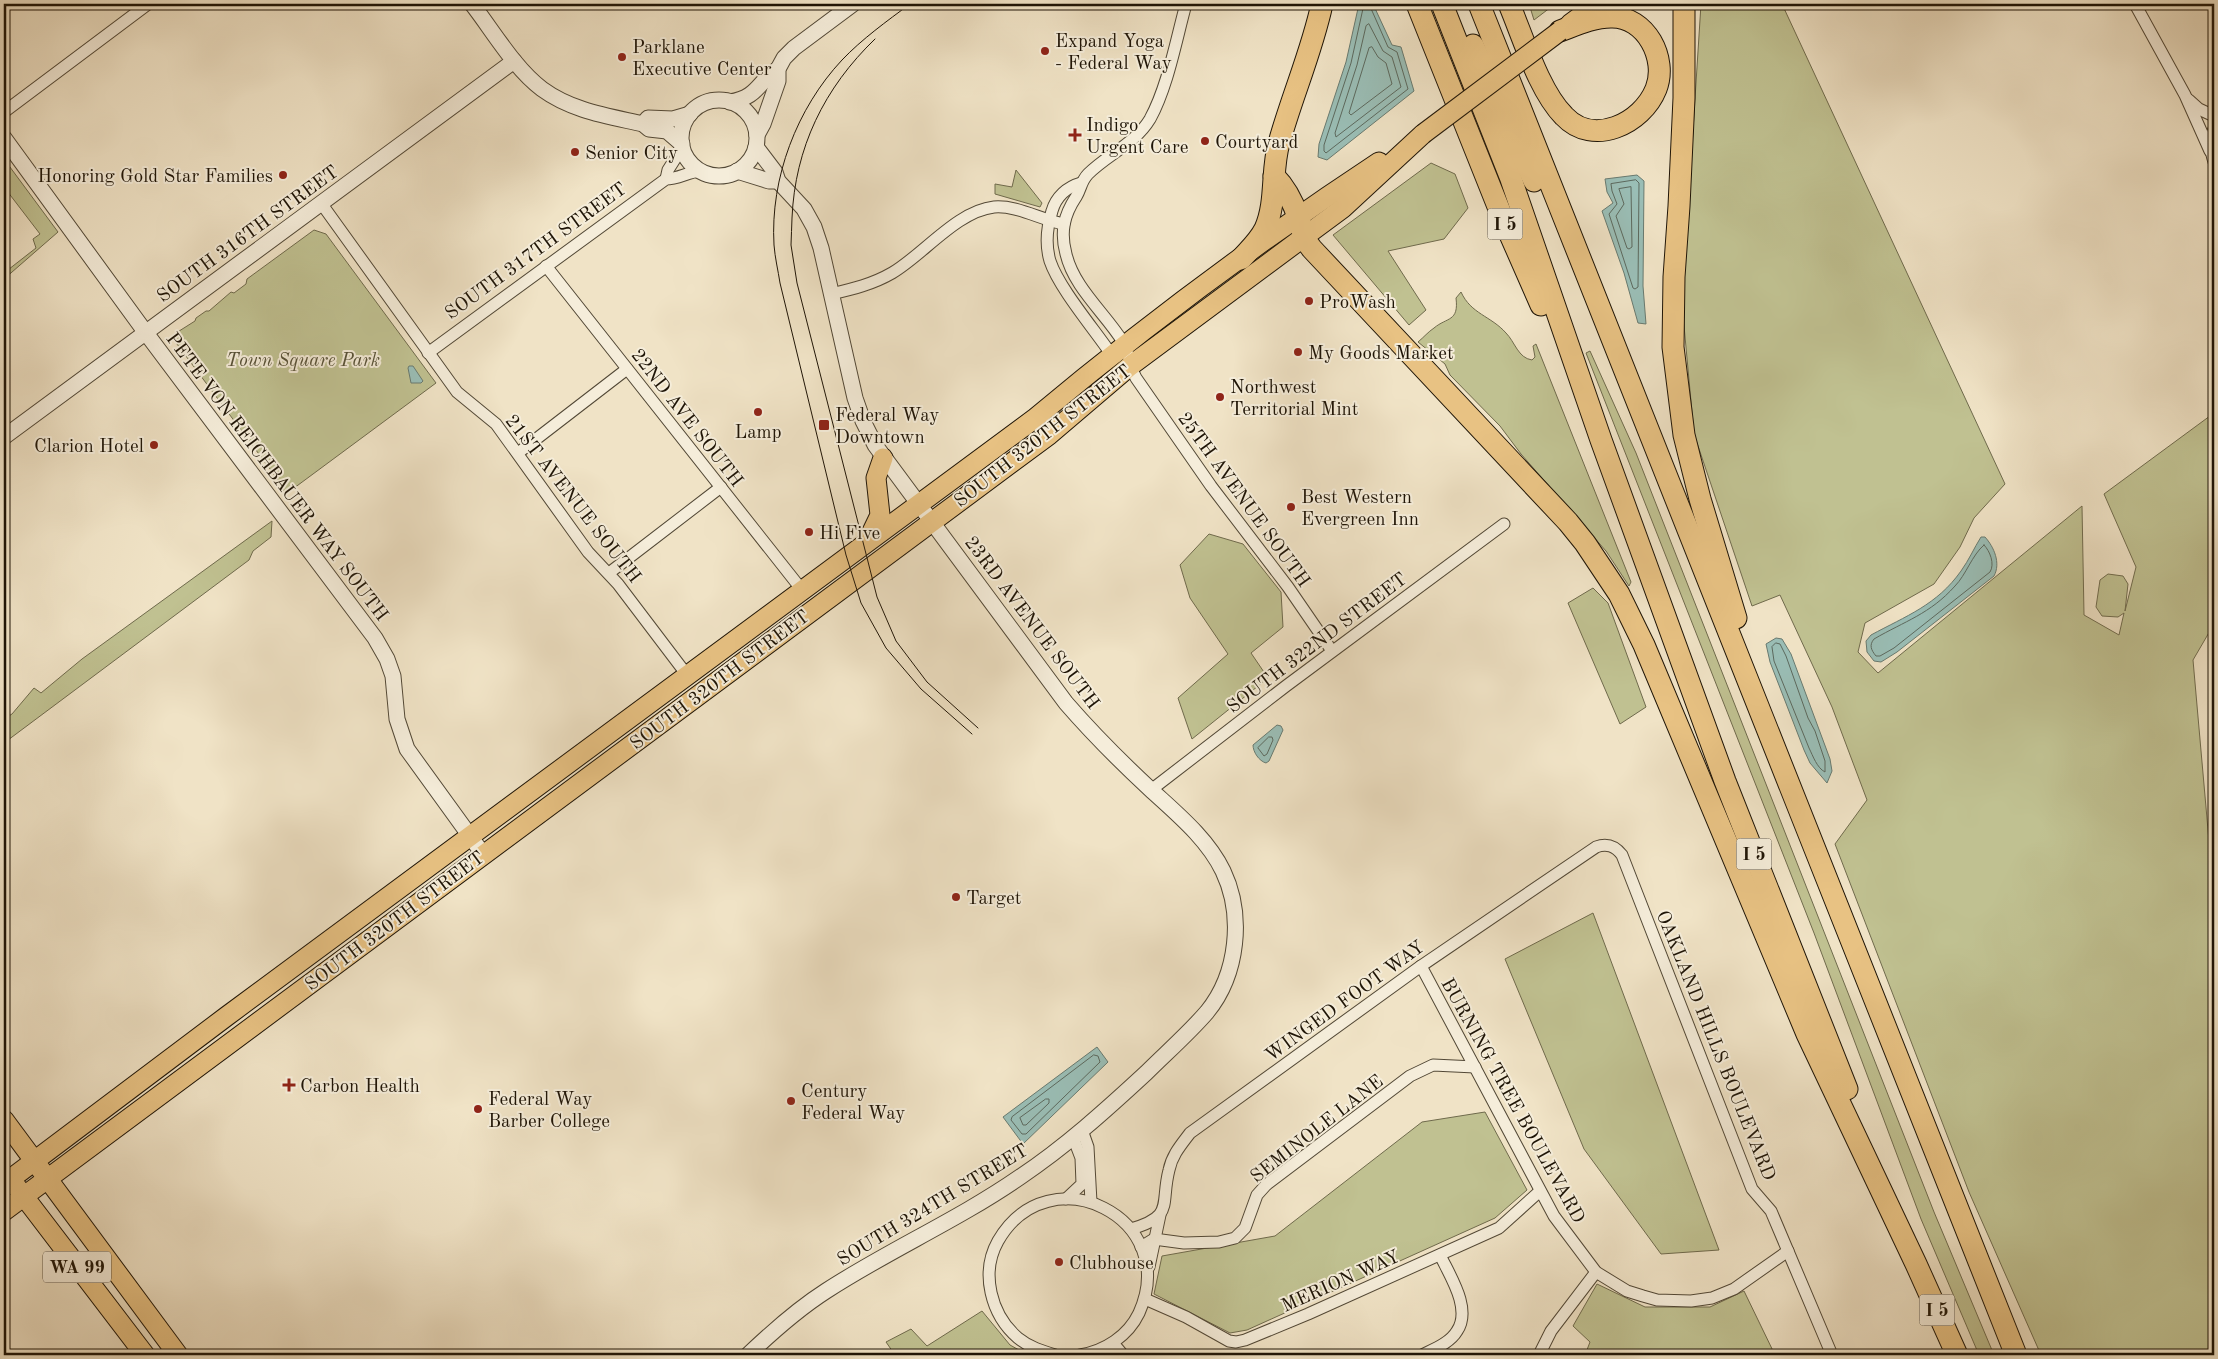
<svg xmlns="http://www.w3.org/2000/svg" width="2218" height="1359" viewBox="0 0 2218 1359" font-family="'Old Standard TT',serif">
  <rect width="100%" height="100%" fill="#f0e3c6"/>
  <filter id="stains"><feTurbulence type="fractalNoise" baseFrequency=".004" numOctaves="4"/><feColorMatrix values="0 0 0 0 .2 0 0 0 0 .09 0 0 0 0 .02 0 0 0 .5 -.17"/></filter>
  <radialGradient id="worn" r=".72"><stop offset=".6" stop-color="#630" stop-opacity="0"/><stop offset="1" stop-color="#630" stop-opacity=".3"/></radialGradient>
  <!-- green -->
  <g fill="#c0c191" stroke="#6f6a4c">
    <path d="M1529,4H1555L1534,20Z"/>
    <path d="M1701,4H1782L2005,484L1974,518L1960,547L1934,584L1865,623L1858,652L1878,673L2082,506L2084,615L2119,635L2124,613L2118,617L2102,616L2096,607L2100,580L2108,574L2123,576L2128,584L2125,611L2136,567L2104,494L2214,413V624L2193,660L2214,898V1355H2041L1969,1192L1835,844L1867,800L1832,707L1780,595L1752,606L1694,434L1682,304Z"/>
    <path d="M4,159L58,232L4,279V273L36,248L33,239L40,234L4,187Z"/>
    <path d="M1431,163L1455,174L1468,208L1444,239L1388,251L1426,310L1409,325L1333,235Z"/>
    <path d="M1016,170L1042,203L1040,207L995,194V184L1012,187Z"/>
    <path d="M314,230L326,234L436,383L286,494L276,477L174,340L176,333L195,321L196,318L206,311H209L231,292L234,293L246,284L247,279Z"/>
    <path d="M1461,292C1471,314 1491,316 1506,333C1515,342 1518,358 1532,360L1535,357L1533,346L1536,344L1631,582L1629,586L1606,551L1521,454L1500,426L1450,375L1445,364L1418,342C1424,337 1428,332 1434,328C1447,317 1459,322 1456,298Z"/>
    <path d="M1590,351L1636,453L1934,1212L1994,1355H1979L1921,1219L1814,933L1586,353Z"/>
    <path d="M272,521L271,537L253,551L249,560L4,743V719L12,714L34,688L41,693L82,659Z"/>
    <path d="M1209,534L1243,544L1281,592L1283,627L1251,653L1268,678L1192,739L1178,698L1228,654L1190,598L1180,565Z"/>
    <path d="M1593,588L1608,603L1646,707L1620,724L1568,603Z"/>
    <path d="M1593,913L1719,1250L1661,1254L1584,1149L1505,959Z"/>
    <path d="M1485,1112L1527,1190L1495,1218L1247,1330L1230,1333L1154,1294L1162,1256L1275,1236L1422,1122Z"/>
    <path d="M1597,1284L1645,1307H1710L1744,1291L1775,1355H1585L1590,1342L1573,1326Z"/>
    <path d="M982,1311L1010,1345L1028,1355H895L886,1342L911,1329L927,1346Z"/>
  </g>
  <!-- water -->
  <g fill="#9abeb6" stroke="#687a70">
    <path d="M1359,4H1373L1392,45L1401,47L1414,91L1327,160L1318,157L1319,144L1346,62Z"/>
    <path d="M1637,175L1644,181L1643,286L1646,324L1638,323L1624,273L1602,211L1613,203L1607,192L1605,179Z"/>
    <path d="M409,366H413L423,381L421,383H411L408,368Z"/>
    <path d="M1981,537H1985C1994,547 2001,563 1994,576L1897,652L1881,662L1874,661L1867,652L1866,641L1871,635C1906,616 1937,605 1961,571C1969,560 1974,548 1981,537Z"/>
    <path d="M1776,638L1782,639L1791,654L1830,759L1832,771L1827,783L1810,763L1804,750L1770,662L1766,644Z"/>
    <path d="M1277,725L1281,726L1283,730L1269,761L1266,763C1259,761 1253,752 1253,745Z"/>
    <path d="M1097,1047L1108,1062L1023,1144L1003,1117Z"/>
  </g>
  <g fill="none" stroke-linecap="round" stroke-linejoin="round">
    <!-- shore -->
    <g stroke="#5c695e" stroke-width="1">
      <path d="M1364,4L1351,63L1324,145V151L1326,153L1408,89L1397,52L1388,47L1369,4"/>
      <path d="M1369,24L1383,51L1392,57L1401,87L1336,137L1335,133L1357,65L1366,26Z"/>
      <path d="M1372,47L1378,57L1386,63L1392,84L1351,115L1349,113L1369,48Z"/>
      <path d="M1636,180L1639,183L1638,287L1635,289L1633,288L1609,214L1617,204L1612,191L1611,184Z"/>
      <path d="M1631,187L1632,247L1629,249L1627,248L1616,216L1624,204L1619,189Z"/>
      <path d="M1984,545C1990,551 1995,564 1990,572L1894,648L1880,656H1876C1871,650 1869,645 1874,639C1905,621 1930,614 1955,586C1966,575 1972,555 1984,545Z"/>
      <path d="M1776,643L1780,644L1786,656L1808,718L1815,731L1825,761V772C1817,768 1813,756 1809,748L1774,661L1772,647Z"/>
      <path d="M1269,737H1272L1273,740L1267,754L1264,756L1258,748Z"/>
      <path d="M1094,1055L1098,1056L1100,1062L1026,1134H1022L1011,1120L1012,1117Z"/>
      <path d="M1046,1099H1049V1103L1026,1125H1023L1020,1118Z"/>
    </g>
    <defs>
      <g id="minor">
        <path d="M1186,4C1176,40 1168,86 1150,119C1135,144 1108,154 1088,174C1081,181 1081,189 1076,197C1064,215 1060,232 1066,254C1074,288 1105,313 1123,342C1129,353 1130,367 1136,378L1211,486L1288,587L1332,651"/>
        <path d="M2135,4L2185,95L2210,151"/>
        <path d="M2189,100L2199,109L2214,116"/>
        <path d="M4,112L148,4"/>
        <path d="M2214,129C2209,140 2210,150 2214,162"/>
        <path d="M666,179L668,170L682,148"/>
        <path d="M1081,183C1067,187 1056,197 1052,211C1047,227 1045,244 1050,261C1059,288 1094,329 1111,354L1116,357"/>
        <path d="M321,203L457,392L496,424L588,552L618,584L687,675"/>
        <path d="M546,266L802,590"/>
        <path d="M831,294C853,289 873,284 892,273C923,255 957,211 994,207C1017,205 1041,220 1064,224"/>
        <path d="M428,353L666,179C678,179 688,172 700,171"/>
        <path d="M518,453L627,369"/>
        <path d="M609,573L721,487"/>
        <path d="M1151,790L1286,686L1504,524"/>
        <path d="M1421,966L1554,1216L1596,1272L1627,1291L1643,1296L1657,1300L1691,1301L1712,1298L1734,1289L1788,1251"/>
        <path d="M1082,1130L1088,1147L1091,1202"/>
        <path d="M1066,1199L1082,1184L1081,1158L1073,1137"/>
        <path d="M1131,1229C1175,1216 1160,1205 1169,1170C1172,1155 1181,1145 1190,1133L1421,966L1596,847C1607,843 1615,846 1622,855L1752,1189L1771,1211L1832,1355"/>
        <path d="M1141,1247L1154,1239L1184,1243L1219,1242L1235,1238L1245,1228L1257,1195L1266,1185L1410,1076L1433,1065L1475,1067"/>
        <path d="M1149,1267L1160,1215"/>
        <path d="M1145,1299L1186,1317L1229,1341L1236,1342L1245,1340L1308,1314L1499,1228L1540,1191"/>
        <path d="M1113,1343L1123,1355"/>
        <path d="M1055,1355C1042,1351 1029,1347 1018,1338C991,1315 980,1273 998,1241C1049,1152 1182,1218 1139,1313C1128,1336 1105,1351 1080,1355"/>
        <path d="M1422,1355C1434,1349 1450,1343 1457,1331C1472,1309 1450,1276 1440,1255"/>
        <path d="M1539,1355L1551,1331L1596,1272"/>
      </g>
      <g id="tertiary">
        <path d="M472,4C493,31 515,69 542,89C572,111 608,116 643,124L649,129L667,131L682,144"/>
        <circle cx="719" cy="138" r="38"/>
        <path d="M730,102C759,97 757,82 778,69"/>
        <path d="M643,124L648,118L673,119L690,114"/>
        <path d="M757,135L763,124L778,81V69L784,58L794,48L853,4"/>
        <path d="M4,138L146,333L375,638L387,659L393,676L397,719L407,749L483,854"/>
        <path d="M737,171L769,181H778"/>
        <path d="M4,437L514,61"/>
        <path d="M748,1355C772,1332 798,1309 826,1291C889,1250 958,1220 1020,1177C1065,1147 1106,1110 1146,1073C1166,1053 1189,1033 1207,1012C1238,974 1244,915 1223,871C1207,838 1176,813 1150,789C1121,762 1092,733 1066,703L875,445L863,421L855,398L821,248L814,227L804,209L778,181L775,172L756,147"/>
      </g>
      <g id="primary">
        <path d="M1570,24L1597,4"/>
        <path d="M868,540L880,515L876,478L883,458"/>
        <path d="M4,1120L178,1355"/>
        <path d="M4,1184L227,1016L1034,419C1144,327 1259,241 1379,162"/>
        <path d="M16,1186L145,1355"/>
        <path d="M4,1211L1049,435L1130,366L1343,208L1423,134"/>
      </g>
      <g id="motorway">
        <path d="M1417,4L1501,214L1541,305"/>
        <path d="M1442,4L1511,179L1601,440L1725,781L1847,1089"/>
        <path d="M1479,4L2016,1355"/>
        <path d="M1509,4C1523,37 1539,91 1564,116C1593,147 1642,124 1656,89C1668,59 1646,16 1611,17C1593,17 1576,25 1560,31"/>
        <path d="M1684,4V98L1679,206L1674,277L1673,347L1684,435L1700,499L1736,618"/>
        <path d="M1473,45L1534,181"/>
        <path d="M1274,176C1285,187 1293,202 1298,217C1303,231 1302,237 1312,249L1568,522L1585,543L1619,594L1644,645L1807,1034L1916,1264L1957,1355"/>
        <path d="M1241,259C1250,249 1259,241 1265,229C1277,202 1271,170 1279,143C1292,96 1312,51 1322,4"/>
      </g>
    </defs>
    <!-- minor casing -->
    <use href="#minor" stroke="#524836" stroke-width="13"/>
    <!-- tertiary casing -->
    <use href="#tertiary" stroke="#524836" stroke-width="17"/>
    <!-- primary casing -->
    <use href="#primary" stroke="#1e1406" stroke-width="21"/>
    <!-- motorway casing -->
    <use href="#motorway" stroke="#1e1406" stroke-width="23"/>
    <!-- minor -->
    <use href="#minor" stroke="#f5edda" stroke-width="11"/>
    <!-- tertiary -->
    <use href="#tertiary" stroke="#f5edda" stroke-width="15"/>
    <!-- primary -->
    <use href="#primary" stroke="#e8c283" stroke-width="19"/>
    <!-- motorway -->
    <use href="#motorway" stroke="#e8c283" stroke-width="21"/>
    <!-- tram -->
    <g stroke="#1e1406" stroke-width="1">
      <path d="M910,4C887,21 862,39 842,60C797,108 770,178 774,245C775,258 778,270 780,283L846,555L861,603L886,648L921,689L972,734"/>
      <path d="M875,39C824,88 795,148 792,218C792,227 791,236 791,245C793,258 795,270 797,283L877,597L896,641L927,682L978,728"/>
    </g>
    <defs>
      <path id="primary-bridge" d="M1423,134L1560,31"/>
    </defs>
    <!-- primary-bridge casing -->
    <use href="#primary-bridge" stroke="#1e1406" stroke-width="21" stroke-linecap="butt"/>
    <!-- primary-bridge -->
    <use href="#primary-bridge" stroke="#e8c283" stroke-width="19"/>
  </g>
  <!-- markers -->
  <g fill="#8f2418" stroke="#f5edda" stroke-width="2">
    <circle cx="1045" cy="51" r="5"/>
    <circle cx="622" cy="57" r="5"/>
    <path d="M1072.5 127.5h5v5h5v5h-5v5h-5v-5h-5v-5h5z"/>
    <circle cx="1205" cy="141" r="5"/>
    <circle cx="575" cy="152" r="5"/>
    <circle cx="283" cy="175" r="5"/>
    <circle cx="1309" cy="301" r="5"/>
    <circle cx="1298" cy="352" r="5"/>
    <circle cx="1220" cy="397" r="5"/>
    <circle cx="758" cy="412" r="5"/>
    <rect x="818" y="419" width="12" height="12" rx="2.5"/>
    <circle cx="154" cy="445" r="5"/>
    <circle cx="1291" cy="507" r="5"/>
    <circle cx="809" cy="532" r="5"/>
    <circle cx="956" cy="897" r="5"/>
    <path d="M286.5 1077.5h5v5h5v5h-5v5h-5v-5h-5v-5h5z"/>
    <circle cx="791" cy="1101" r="5"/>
    <circle cx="478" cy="1109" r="5"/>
    <circle cx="1059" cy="1262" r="5"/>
  </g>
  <g text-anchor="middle" stroke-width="4" stroke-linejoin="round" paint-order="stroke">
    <!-- shield labels -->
    <g fill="#f5edda" stroke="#5e5546" stroke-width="1">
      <rect x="1487.5" y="208.5" width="35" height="31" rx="4"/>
      <rect x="1736.5" y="838.5" width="35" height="31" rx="4"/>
      <rect x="43" y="1251.5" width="68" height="31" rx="4"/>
      <rect x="1919.5" y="1294.5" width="35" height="31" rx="4"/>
    </g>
    <g font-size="18" font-weight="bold" fill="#1e1406">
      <text x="1505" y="230">I 5</text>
      <text x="1754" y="860">I 5</text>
      <text x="77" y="1273">WA 99</text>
      <text x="1937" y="1316">I 5</text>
    </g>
    <!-- poi labels -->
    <g font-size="19" fill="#1e1406" stroke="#f5edda" text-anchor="start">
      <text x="1055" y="47">Expand Yoga<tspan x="1055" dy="22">- Federal Way</tspan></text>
      <text x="632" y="53">Parklane<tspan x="632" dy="22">Executive Center</tspan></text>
      <text x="1086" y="131">Indigo<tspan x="1086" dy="22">Urgent Care</tspan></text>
      <text x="1215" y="148">Courtyard</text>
      <text x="585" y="159">Senior City</text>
      <text x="273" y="182" text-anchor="end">Honoring Gold Star Families</text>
      <text x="1319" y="308">ProWash</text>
      <text x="1308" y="359">My Goods Market</text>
      <text x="1230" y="393">Northwest<tspan x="1230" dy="22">Territorial Mint</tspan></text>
      <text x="835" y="421">Federal Way<tspan x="835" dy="22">Downtown</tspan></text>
      <text x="758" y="438" text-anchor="middle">Lamp</text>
      <text x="144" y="452" text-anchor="end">Clarion Hotel</text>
      <text x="1301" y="503">Best Western<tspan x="1301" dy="22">Evergreen Inn</tspan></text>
      <text x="819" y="539">Hi Five</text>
      <text x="966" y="904">Target</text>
      <text x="300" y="1092">Carbon Health</text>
      <text x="801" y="1097">Century<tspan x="801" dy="22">Federal Way</tspan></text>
      <text x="488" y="1105">Federal Way<tspan x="488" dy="22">Barber College</tspan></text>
      <text x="1069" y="1269">Clubhouse</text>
    </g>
    <!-- street labels -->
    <g font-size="19" fill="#1e1406" stroke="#f5edda">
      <text transform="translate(247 233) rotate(-36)" y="7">SOUTH 316TH STREET</text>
      <text transform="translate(535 250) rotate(-36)" y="7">SOUTH 317TH STREET</text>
      <text transform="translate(688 417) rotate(52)" y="7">22ND AVE SOUTH</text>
      <text transform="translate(1042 435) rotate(-38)" y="7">SOUTH 320TH STREET</text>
      <text transform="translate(278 476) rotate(53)" y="7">PETE VON REICHBAUER WAY SOUTH</text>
      <text transform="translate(574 498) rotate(52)" y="7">21ST AVENUE SOUTH</text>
      <text transform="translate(1245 499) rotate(54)" y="7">25TH AVENUE SOUTH</text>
      <text transform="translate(1033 622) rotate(53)" y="7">23RD AVENUE SOUTH</text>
      <text transform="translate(1316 642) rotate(-37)" y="7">SOUTH 322ND STREET</text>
      <text transform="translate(719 679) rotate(-37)" y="7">SOUTH 320TH STREET</text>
      <text transform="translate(394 920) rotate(-37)" y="7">SOUTH 320TH STREET</text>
      <text transform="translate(1344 1000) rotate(-36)" y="7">WINGED FOOT WAY</text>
      <text transform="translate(1717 1045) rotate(68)" y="7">OAKLAND HILLS BOULEVARD</text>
      <text transform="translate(1514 1100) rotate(61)" y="7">BURNING TREE BOULEVARD</text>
      <text transform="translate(1316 1128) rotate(-38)" y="7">SEMINOLE LANE</text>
      <text transform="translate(932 1204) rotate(-31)" y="7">SOUTH 324TH STREET</text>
      <text transform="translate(1340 1280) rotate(-24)" y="7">MERION WAY</text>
    </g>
    <!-- park labels -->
    <g font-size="19" font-style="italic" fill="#575137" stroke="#f5edda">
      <text x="303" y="366">Town Square Park</text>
    </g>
  </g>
  <!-- margin -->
  <rect width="2218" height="1359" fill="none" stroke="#f0e3c6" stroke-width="20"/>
  <rect x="5" y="5" width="2208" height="1349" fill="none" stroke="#1e1406" stroke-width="2.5"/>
  <rect x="10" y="10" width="2198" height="1339" fill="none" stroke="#1e1406"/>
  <rect width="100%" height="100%" filter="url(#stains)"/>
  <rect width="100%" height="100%" fill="url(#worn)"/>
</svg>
